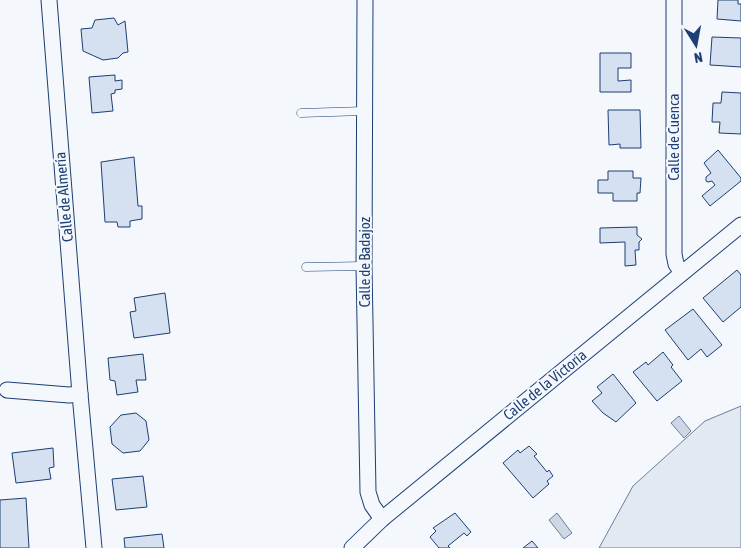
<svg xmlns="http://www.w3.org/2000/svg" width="741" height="548" viewBox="0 0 741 548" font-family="'Asap Condensed',sans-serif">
  <rect width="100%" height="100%" fill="#f4f7fb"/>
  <!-- green -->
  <path fill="#e3e9f0" stroke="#687fa3" d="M741,406V548H599L633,486L705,421Z"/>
  <!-- water -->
  <g fill="#cfd7e4" stroke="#687fa3">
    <path d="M679,416L691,431L684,438L671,423Z"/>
    <path d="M557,513L572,533L564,539L549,520Z"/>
  </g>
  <!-- building -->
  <g fill="#d5e0f0" stroke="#1d3f73">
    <path d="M718,0H738V4H741V21L717,19Z"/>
    <path d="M114,18L118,25L125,21L128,52L123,53L118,58L103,60L83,51L81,29L92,28L95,20Z"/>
    <path d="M712,37L741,38V67L710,65Z"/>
    <path d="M600,53H631V68H618V81L631,80V92H600Z"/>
    <path d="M115,75V81L122,80V89L115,90V93L111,94L113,111L92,113L89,77Z"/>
    <path d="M722,92L741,93V134L719,133L720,122H712L713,103H721Z"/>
    <path d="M608,110H640L641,148H620V144L609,145Z"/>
    <path d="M718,150L741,178V181L710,206L702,196L715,185L712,181L708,182L706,181V177L711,173L704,163Z"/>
    <path d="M134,157L138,206H142V219L130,221V227H118L117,222H105L101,162Z"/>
    <path d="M608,171H633V178H641L640,193H637V201H613V193H598V180H608Z"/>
    <path d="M637,227V235L642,239L639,242V250H635L636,265L625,266V242L600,243V228Z"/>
    <path d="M737,270L741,275V307L723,322L703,298Z"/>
    <path d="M165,293L170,333L134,338L130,312L136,311L134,298Z"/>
    <path d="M693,309L722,345L707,357L701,349L688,360L665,330Z"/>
    <path d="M663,352L673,365L671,367L682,381L657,401L633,372L646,362L648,365Z"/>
    <path d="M143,354L146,380H136L138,392L117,395L115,381L110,380L108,358Z"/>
    <path d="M613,374L636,403L616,422L603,413L592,401L602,393L597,387Z"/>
    <path d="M136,413L146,421L149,440L140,451L123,453L112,444L110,427L121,415Z"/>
    <path d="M529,446L537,454L534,456L547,472L549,470L553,476L547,481L549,484L533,498L503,463L518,450L520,453Z"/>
    <path d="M53,448L54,467L49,468L51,479L16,483L12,453Z"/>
    <path d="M143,476L147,507L116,510L112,479Z"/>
    <path d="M26,498L29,548H0V500Z"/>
    <path d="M455,513L471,532L467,536L464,533L448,546L450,548H439L430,537L436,531L433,528Z"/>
    <path d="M162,534L164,548H125L124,538Z"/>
    <path d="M532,541L538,548H523Z"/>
  </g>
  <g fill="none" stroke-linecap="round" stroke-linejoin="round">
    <defs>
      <g id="lane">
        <path d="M301,113L364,111"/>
        <path d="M306,267L364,266"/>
      </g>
      <g id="street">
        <path d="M49,0L80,394L94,548"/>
        <path d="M365,0L364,266L368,492L372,505L382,519"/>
        <path d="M674,0V254L676,264L682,273"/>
        <path d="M7,390L69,395L80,394"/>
        <path d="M352,548L382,519L741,225"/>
      </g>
    </defs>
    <!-- lane casing -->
    <use href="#lane" stroke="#1d3f73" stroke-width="9"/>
    <!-- street casing -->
    <use href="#street" stroke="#1d3f73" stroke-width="17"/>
    <!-- lane -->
    <use href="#lane" stroke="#f4f7fb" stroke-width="8"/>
    <!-- street -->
    <use href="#street" stroke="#f4f7fb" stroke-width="15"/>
  </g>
  <g text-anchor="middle" stroke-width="4" stroke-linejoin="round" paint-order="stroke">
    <!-- street labels -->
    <g font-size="15" fill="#1d3f73" stroke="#f4f7fb">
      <text transform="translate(674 137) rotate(-90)" y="5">Calle de Cuenca</text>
      <text transform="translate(64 197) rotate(-95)" y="5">Calle de Almería</text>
      <text transform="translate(365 262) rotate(-90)" y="5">Calle de Badajoz</text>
      <text transform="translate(545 385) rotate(-39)" y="5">Calle de la Victoria</text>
    </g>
  </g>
  <!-- north arrow -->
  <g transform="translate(696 45) rotate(169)" stroke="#f4f7fb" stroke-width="4" paint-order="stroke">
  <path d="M0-4L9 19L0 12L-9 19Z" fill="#1d3f73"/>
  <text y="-8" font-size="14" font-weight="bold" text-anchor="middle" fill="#1d3f73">N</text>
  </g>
</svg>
